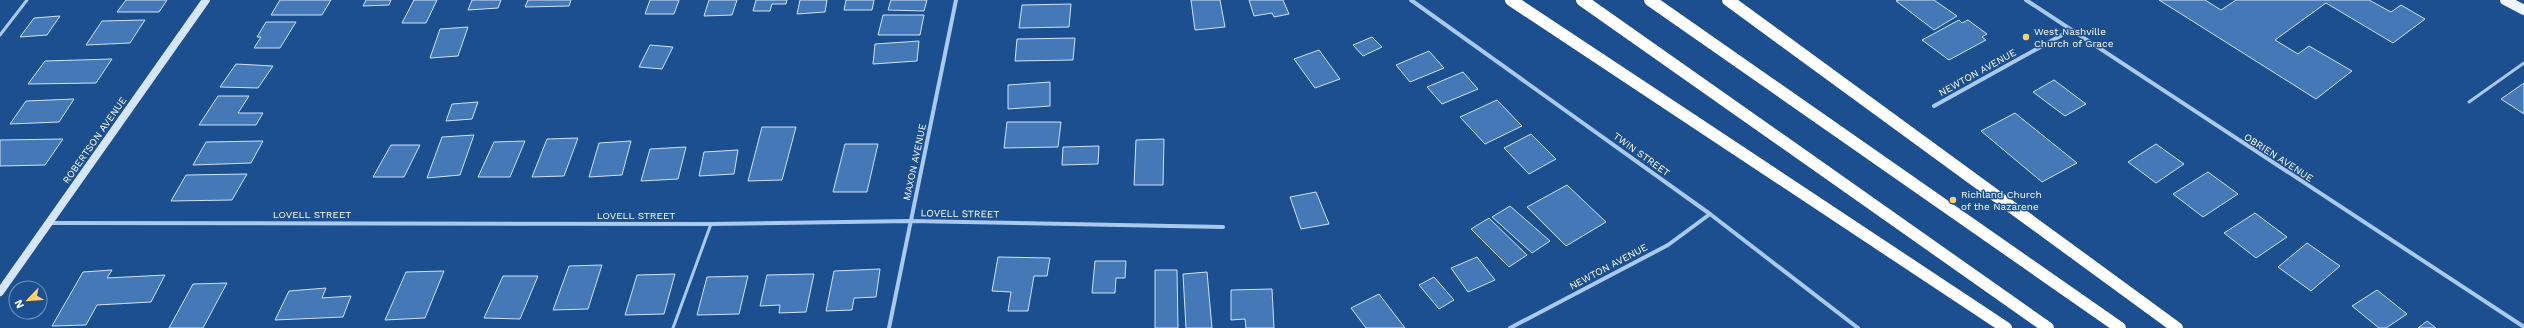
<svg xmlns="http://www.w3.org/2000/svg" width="2524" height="328" viewBox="0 0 2524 328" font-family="'Work Sans',sans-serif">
  <rect width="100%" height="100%" fill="#1b4f8f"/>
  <!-- building -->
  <g fill="#4478b7" stroke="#cfe3fa">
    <path d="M126,0H167L159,12H117Z"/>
    <path d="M280,0H331L322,15H271Z"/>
    <path d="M366,0H391L389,5L363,6Z"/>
    <path d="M414,0H437L426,23H402Z"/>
    <path d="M472,0H501L498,8L468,10Z"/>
    <path d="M528,0H571L569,6L525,7Z"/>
    <path d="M650,0H679L674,14H645Z"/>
    <path d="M709,0H737L732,15L704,16Z"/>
    <path d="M756,0H787L786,4H772L770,11H753Z"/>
    <path d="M800,0H827L825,12L797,14Z"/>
    <path d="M846,0H874L872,10H844Z"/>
    <path d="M891,0H927L924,11L888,10Z"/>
    <path d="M1191,0H1220L1225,27L1195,30Z"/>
    <path d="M1249,0H1283L1289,14L1274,17L1272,13L1254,16Z"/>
    <path d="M1899,0H1934L1957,16L1934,30L1896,1Z"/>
    <path d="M2159,0H2205L2221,10L2236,0H2369L2391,12L2401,5L2425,19L2393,43L2326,3L2275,40L2298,54L2309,46L2352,71L2316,99Z"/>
    <path d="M1071,4L1069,27L1019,28L1022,5Z"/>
    <path d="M883,15H924L920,35H878Z"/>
    <path d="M60,16L47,35L20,37L34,18Z"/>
    <path d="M145,20L130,43L86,45L102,21Z"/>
    <path d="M1959,20L1962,23L1968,20L1987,34L1982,37L1986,40L1949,60L1922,40Z"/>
    <path d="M266,22H296L280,48H254L261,37H257Z"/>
    <path d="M468,27L458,56L430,58L440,29Z"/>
    <path d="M1372,37L1382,47L1363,56L1353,45Z"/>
    <path d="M1075,38L1073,60L1015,61L1017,39Z"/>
    <path d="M919,41L917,61L873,64L875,44Z"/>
    <path d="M650,45L673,47L662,69L639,67Z"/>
    <path d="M1319,50L1340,79L1315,88L1294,59Z"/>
    <path d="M1429,51L1444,68L1410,82L1396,65Z"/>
    <path d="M112,59L96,83L28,84L45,61Z"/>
    <path d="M236,64L273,66L258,88L220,87Z"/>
    <path d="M1463,72L1478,89L1442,104L1427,87Z"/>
    <path d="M2054,80L2086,104L2065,116L2033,92Z"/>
    <path d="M1050,82V106L1008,109V85Z"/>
    <path d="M2524,83V114L2501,99Z"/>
    <path d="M218,96H249L238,113H263L256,125H199Z"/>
    <path d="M74,99L59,122L10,124L26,101Z"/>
    <path d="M1497,100L1522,126L1485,144L1460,117Z"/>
    <path d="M478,102L472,119L446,121L452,104Z"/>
    <path d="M2015,113L2077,163L2042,182L1981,131Z"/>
    <path d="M1007,122H1061L1058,147L1004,148Z"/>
    <path d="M762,127H796L782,180L748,181Z"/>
    <path d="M1531,134L1556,159L1529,174L1504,148Z"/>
    <path d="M474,135L460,175L427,178L442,137Z"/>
    <path d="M578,138L564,176L532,177L547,139Z"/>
    <path d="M63,139L45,165L0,166V140Z"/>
    <path d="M1164,139L1163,185H1134L1136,140Z"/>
    <path d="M263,141L251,163L193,165L206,142Z"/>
    <path d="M525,141L510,177H478L494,142Z"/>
    <path d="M631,141L622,175L589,177L599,143Z"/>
    <path d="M845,144H878L867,192H833Z"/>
    <path d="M2156,144L2184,164L2156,183L2128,162Z"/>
    <path d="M391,145H420L404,177H373Z"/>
    <path d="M1099,146L1098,164L1062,165L1063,147Z"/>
    <path d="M686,147L678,179L641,181L650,149Z"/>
    <path d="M738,150L734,174L699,176L704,152Z"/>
    <path d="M2208,172L2238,194L2203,217L2173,194Z"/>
    <path d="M247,174L232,200L171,201L186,175Z"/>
    <path d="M1567,185L1606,222L1566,246L1527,207Z"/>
    <path d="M1316,192L1329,224L1301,229L1290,197Z"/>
    <path d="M1510,206L1550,241L1532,253L1492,217Z"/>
    <path d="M2255,213L2287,237L2256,258L2224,233Z"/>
    <path d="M1489,218L1527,255L1509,267L1471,229Z"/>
    <path d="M2307,243L2340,266L2311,291L2278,267Z"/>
    <path d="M998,257L1050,258L1047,276H1034L1028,311H1008L1011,292L992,291Z"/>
    <path d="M1477,257L1495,280L1468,292L1451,268Z"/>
    <path d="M1095,261H1126L1125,278H1116L1115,293H1092Z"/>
    <path d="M602,265L588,309L553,310L569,266Z"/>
    <path d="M880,269L876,297L854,298L852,310L826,311L834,271Z"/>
    <path d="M112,270L107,278L165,275L151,302L97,305L86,325L52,326L83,272Z"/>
    <path d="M1155,270H1177L1178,328H1155Z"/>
    <path d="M444,271L425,318L385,320L406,272Z"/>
    <path d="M1207,272L1212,328H1186L1183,274Z"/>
    <path d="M675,274L664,314L625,315L637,275Z"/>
    <path d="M814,274L806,312L779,313L780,305L760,306L767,275Z"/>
    <path d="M503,276H538L520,319L484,318Z"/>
    <path d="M748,276L739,314L697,315L707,277Z"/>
    <path d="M1434,277L1454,300L1439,309L1419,285Z"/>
    <path d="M227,283L203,328H169L193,284Z"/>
    <path d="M326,288L322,298L351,296L343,317L275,320L289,291Z"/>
    <path d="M1272,289L1274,328H1246L1245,319L1231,320V290Z"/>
    <path d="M2377,290L2407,314L2386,328H2379L2352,306Z"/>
    <path d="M1379,294L1405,328H1366L1351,308Z"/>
    <path d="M2427,321L2436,328H2418Z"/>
  </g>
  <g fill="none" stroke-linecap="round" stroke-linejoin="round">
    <!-- lane -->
    <g stroke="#a9c9ee" stroke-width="3">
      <path d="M0,35L27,0"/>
      <path d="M2469,102L2524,63"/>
      <path d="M673,328L711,224"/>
    </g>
    <!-- street -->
    <g stroke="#a9c9ee" stroke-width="4">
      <path d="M1411,0L1710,214L1858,328"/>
      <path d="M2026,0L2524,327"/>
      <path d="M1934,106L2071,30"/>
      <path d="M49,223L711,224L910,221L1223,227"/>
      <path d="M889,328L956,0"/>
      <path d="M1510,328L1668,245L1710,214"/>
    </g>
    <!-- secondary -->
    <path stroke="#d6e6fa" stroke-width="8" d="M0,292L206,0"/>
    <!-- primary -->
    <path stroke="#f0f6ff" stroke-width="10" d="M2505,0L2524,10"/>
    <!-- highway -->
    <g stroke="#fff" stroke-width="12">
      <path d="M1511,0L2006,328"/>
      <path d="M1582,0L2048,328"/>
      <path d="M1650,0L2120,328"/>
      <path d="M1728,0L2177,328"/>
    </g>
  </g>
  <!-- markers -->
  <g fill="#ffd166" stroke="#1b4f8f" stroke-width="1.5">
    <circle cx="2026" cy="37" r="4"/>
    <circle cx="1953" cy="200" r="4"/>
  </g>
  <g text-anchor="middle" stroke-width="3" stroke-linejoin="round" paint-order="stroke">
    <!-- poi labels -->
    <g font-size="10" fill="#fff" stroke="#1b4f8f" text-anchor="start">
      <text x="2034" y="35">West Nashville<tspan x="2034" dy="12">Church of Grace</tspan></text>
      <text x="1961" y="198">Richland Church<tspan x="1961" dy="12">of the Nazarene</tspan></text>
    </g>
    <!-- street labels -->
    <g font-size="10" fill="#fff" stroke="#1b4f8f">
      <text transform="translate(1977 72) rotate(-29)" y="4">NEWTON AVENUE</text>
      <text transform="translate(94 140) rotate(-55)" y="4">ROBERTSON AVENUE</text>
      <text transform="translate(1642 154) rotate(36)" y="4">TWIN STREET</text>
      <text transform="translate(2279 157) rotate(33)" y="4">OBRIEN AVENUE</text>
      <text transform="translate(914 162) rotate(-78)" y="4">MAXON AVENUE</text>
      <text transform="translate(960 213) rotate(1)" y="4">LOVELL STREET</text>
      <text x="312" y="218">LOVELL STREET</text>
      <text x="636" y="219">LOVELL STREET</text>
      <text transform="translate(1608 266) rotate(-28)" y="4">NEWTON AVENUE</text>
    </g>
  </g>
  <!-- north arrow -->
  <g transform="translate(28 300) rotate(245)"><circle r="19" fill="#1b4f8f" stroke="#7695bc"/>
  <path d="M0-3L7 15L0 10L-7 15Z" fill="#ffd166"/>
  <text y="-6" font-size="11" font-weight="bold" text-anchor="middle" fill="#ffffff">N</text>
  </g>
</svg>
